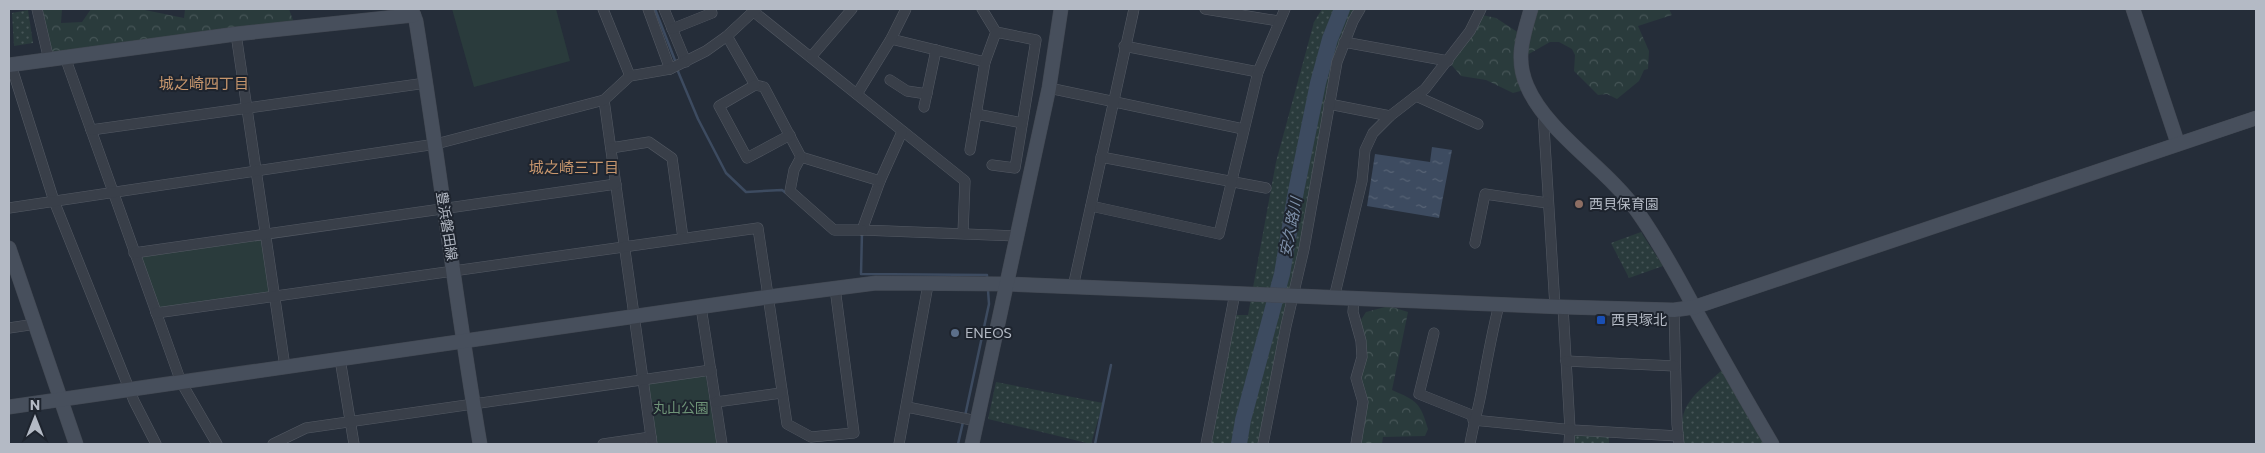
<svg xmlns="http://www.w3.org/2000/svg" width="2265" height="453" viewBox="0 0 2265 453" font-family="Commissioner,'Noto Sans JP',sans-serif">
  <defs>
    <pattern id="grass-dots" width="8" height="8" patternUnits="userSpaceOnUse" patternTransform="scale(1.25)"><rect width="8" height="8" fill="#2a3b3c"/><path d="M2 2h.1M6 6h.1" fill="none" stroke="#465557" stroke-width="1.8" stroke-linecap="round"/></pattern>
    <pattern id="forest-crowns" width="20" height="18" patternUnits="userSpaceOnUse" patternTransform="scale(1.25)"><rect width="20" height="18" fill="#2a3b3c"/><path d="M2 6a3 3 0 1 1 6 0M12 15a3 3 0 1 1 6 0" fill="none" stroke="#465557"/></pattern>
    <pattern id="water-ripples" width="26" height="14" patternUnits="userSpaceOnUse" patternTransform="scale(1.25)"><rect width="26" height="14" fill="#3d4b60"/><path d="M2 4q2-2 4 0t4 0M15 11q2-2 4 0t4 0" fill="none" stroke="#576375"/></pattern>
  </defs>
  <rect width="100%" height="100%" fill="#252d39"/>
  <!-- grass -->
  <g fill="url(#grass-dots)">
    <path d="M1322,9H1361L1346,35L1263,444H1207L1233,315H1248L1276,162L1314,22Z"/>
    <path d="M28,10L33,43L14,46L12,13Z"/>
    <path d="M1641,232L1663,266L1629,278L1611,243Z"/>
    <path d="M1722,370L1765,444H1683C1676,404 1695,395 1722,370Z"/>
    <path d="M996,382L1103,403L1091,444L988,419Z"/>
    <path d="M1573,430L1609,435V444H1572Z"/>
  </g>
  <!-- forest -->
  <g fill="url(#forest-crowns)">
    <path d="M38,9H62L61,23L82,22L91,9H140L184,18L185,9H289L294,23L57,53L46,50Z"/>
    <path d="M1532,9H1669L1672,15L1638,26L1649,51L1648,69L1644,70L1639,81L1617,99L1607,94L1598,95L1574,71L1575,55L1572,49L1559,42H1550L1520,59L1528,89L1513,93L1486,80L1461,76L1448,61L1478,14L1496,18L1519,33Z"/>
    <path d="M1389,306L1408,312L1392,390C1417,401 1420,402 1428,429L1425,436L1383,437L1382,444H1355L1363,402L1356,378L1362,357L1357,326L1366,312Z"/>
  </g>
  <!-- park -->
  <g fill="#2a3b3c">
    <path d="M452,9H556L570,61L474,87Z"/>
    <path d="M265,234L274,293L156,313L134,253Z"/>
    <path d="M702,375L706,377L717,444H657L647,387L650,383Z"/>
  </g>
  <!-- water -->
  <path fill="url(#water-ripples)" d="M1432,147L1452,150L1439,218L1367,206L1375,154L1430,162Z"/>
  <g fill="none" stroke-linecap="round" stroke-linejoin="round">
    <!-- stream -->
    <g stroke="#3d4b60" stroke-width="2.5">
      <path d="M655,9L676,63"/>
      <path d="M677,69L698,119L726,173L746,192L782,190L786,193"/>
      <path d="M862,232L861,274L987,275V279"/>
      <path d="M965,416L989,304L988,290"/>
      <path d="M958,444L963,422"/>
      <path d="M1095,444L1111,365"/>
    </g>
    <!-- river -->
    <path stroke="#3d4b60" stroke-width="16" d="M1239,444L1243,420L1282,274L1296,191L1318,83L1330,39L1342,9"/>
    <defs>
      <g id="street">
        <path d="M37,9L49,60"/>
        <path d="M603,9L630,76"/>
        <path d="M648,9L670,69"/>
        <path d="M664,9L686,62"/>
        <path d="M982,9L996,32L1036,40L1015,168L992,165"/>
        <path d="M1205,9L1278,21"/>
        <path d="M754,12L965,181L963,233"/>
        <path d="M672,29L712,13L710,9"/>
        <path d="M236,34L285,367"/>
        <path d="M727,36L755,85L764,87L801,157L880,181L862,230L1017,236"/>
        <path d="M891,39L985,62"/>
        <path d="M1344,42L1448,61"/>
        <path d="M1124,46L1258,72"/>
        <path d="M65,57L181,382L217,444"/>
        <path d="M811,57L852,9"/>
        <path d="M11,65L54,201L134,401L156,444"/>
        <path d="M890,80L907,91L927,94"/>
        <path d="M755,85L719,106L747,158L790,135"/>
        <path d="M1049,88L1243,129"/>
        <path d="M857,94L891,39L906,9"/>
        <path d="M1416,96L1478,124"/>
        <path d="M604,100L652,444"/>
        <path d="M1329,104L1390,116"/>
        <path d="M924,107L936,50"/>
        <path d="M1543,111L1555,307"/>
        <path d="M976,114L1022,123"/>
        <path d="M91,130L426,83"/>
        <path d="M611,148L649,142L672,158L683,238"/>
        <path d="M970,150L985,62L996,32"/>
        <path d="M801,157L794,170L790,191L834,230H862"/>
        <path d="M1101,157L1266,188"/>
        <path d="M880,181L902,132"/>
        <path d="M1091,206L1219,234L1258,72L1285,9"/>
        <path d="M9,208L436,144L604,100L630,76L670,69L706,51L727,36L756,9"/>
        <path d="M1475,243L1485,194L1547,203"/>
        <path d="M134,253L616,184"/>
        <path d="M1073,287L1134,9"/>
        <path d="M1334,298L1362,181L1365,150L1373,133L1390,116L1425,89L1470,31L1481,9"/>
        <path d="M1354,299L1353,312L1361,341L1362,357L1356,378L1363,402L1356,444"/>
        <path d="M701,307L722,444"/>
        <path d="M1563,307L1570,429L1569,444"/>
        <path d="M1674,310L1677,424L1679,444"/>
        <path d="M156,313L758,228L787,424L811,437L854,433L835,288"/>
        <path d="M9,328L36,324"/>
        <path d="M1434,333L1419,394L1474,416"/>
        <path d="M340,359L354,444"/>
        <path d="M1566,361L1675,366"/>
        <path d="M716,402L781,393"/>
        <path d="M907,407L977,421"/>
        <path d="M1473,420L1573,430L1678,436"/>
        <path d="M273,444L306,428L711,370"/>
        <path d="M603,444L651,437"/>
        <path d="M899,444L928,285"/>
        <path d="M1206,444L1235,293"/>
        <path d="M1263,444L1286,326L1304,249L1337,62L1353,21L1360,9"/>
        <path d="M1470,444C1473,425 1479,407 1482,388C1487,360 1492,332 1499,305"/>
      </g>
      <g id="secondary">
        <path d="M411,9L416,21C439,162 456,304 480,444"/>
        <path d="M1531,9C1523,36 1515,59 1527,86C1547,133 1607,168 1637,211C1659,242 1677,275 1695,309C1720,354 1746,400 1772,444"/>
        <path d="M2133,9L2178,144"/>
        <path d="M9,65L236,34L414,15"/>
        <path d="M9,248L76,444"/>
        <path d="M9,407L768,297L876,283L1007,284L1563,307L1674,310L1695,307L2256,118"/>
        <path d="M972,444L1049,88L1061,9"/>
      </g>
    </defs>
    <!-- street casing -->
    <use href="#street" stroke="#545a64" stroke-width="11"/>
    <!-- secondary casing -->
    <use href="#secondary" stroke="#424852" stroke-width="15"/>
    <!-- street -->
    <use href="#street" stroke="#393f49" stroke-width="10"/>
    <!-- secondary -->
    <use href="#secondary" stroke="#474f5c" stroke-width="14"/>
  </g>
  <!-- markers -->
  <circle fill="#8d6e63" stroke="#1e242e" stroke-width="2" cx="1579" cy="204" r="5"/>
  <rect fill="#1a4fb4" stroke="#1e242e" stroke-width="2" x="1596" y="315" width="10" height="10" rx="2.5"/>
  <circle fill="#5c6f8a" stroke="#1e242e" stroke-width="2" cx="955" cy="333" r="5"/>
  <g text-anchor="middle" stroke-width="4" stroke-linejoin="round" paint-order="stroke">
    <!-- poi labels -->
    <g font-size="14" fill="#b4bac5" stroke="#1e242e" text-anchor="start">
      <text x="1589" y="209">西貝保育園</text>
      <text x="1611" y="325">西貝塚北</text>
      <text x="965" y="338">ENEOS</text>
    </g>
    <!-- street labels -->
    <g font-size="14" fill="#b4bac5" stroke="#1e242e">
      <text transform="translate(447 226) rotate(81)" y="5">豊浜磐田線</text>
    </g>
    <!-- park labels -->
    <g font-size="14" fill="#6e9377" stroke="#1e242e">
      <text x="681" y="413">丸山公園</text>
    </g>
    <!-- neighbourhood labels -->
    <g font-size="15" fill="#c7966d" stroke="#1e242e">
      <text x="204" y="89">城之崎四丁目</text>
      <text x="574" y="173">城之崎三丁目</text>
    </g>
    <!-- water labels -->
    <g font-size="15" font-style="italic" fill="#7f91aa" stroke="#1e242e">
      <text transform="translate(1291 227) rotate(-79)" y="5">安久路川</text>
    </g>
  </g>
  <!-- border -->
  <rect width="2265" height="453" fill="none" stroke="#b4bac5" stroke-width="20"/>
  <!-- north arrow -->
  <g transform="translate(35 418)" stroke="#1e242e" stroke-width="4" paint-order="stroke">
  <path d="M0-4L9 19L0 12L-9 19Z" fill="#b4bac5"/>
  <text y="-8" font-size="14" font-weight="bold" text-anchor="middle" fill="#b4bac5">N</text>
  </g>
</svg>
